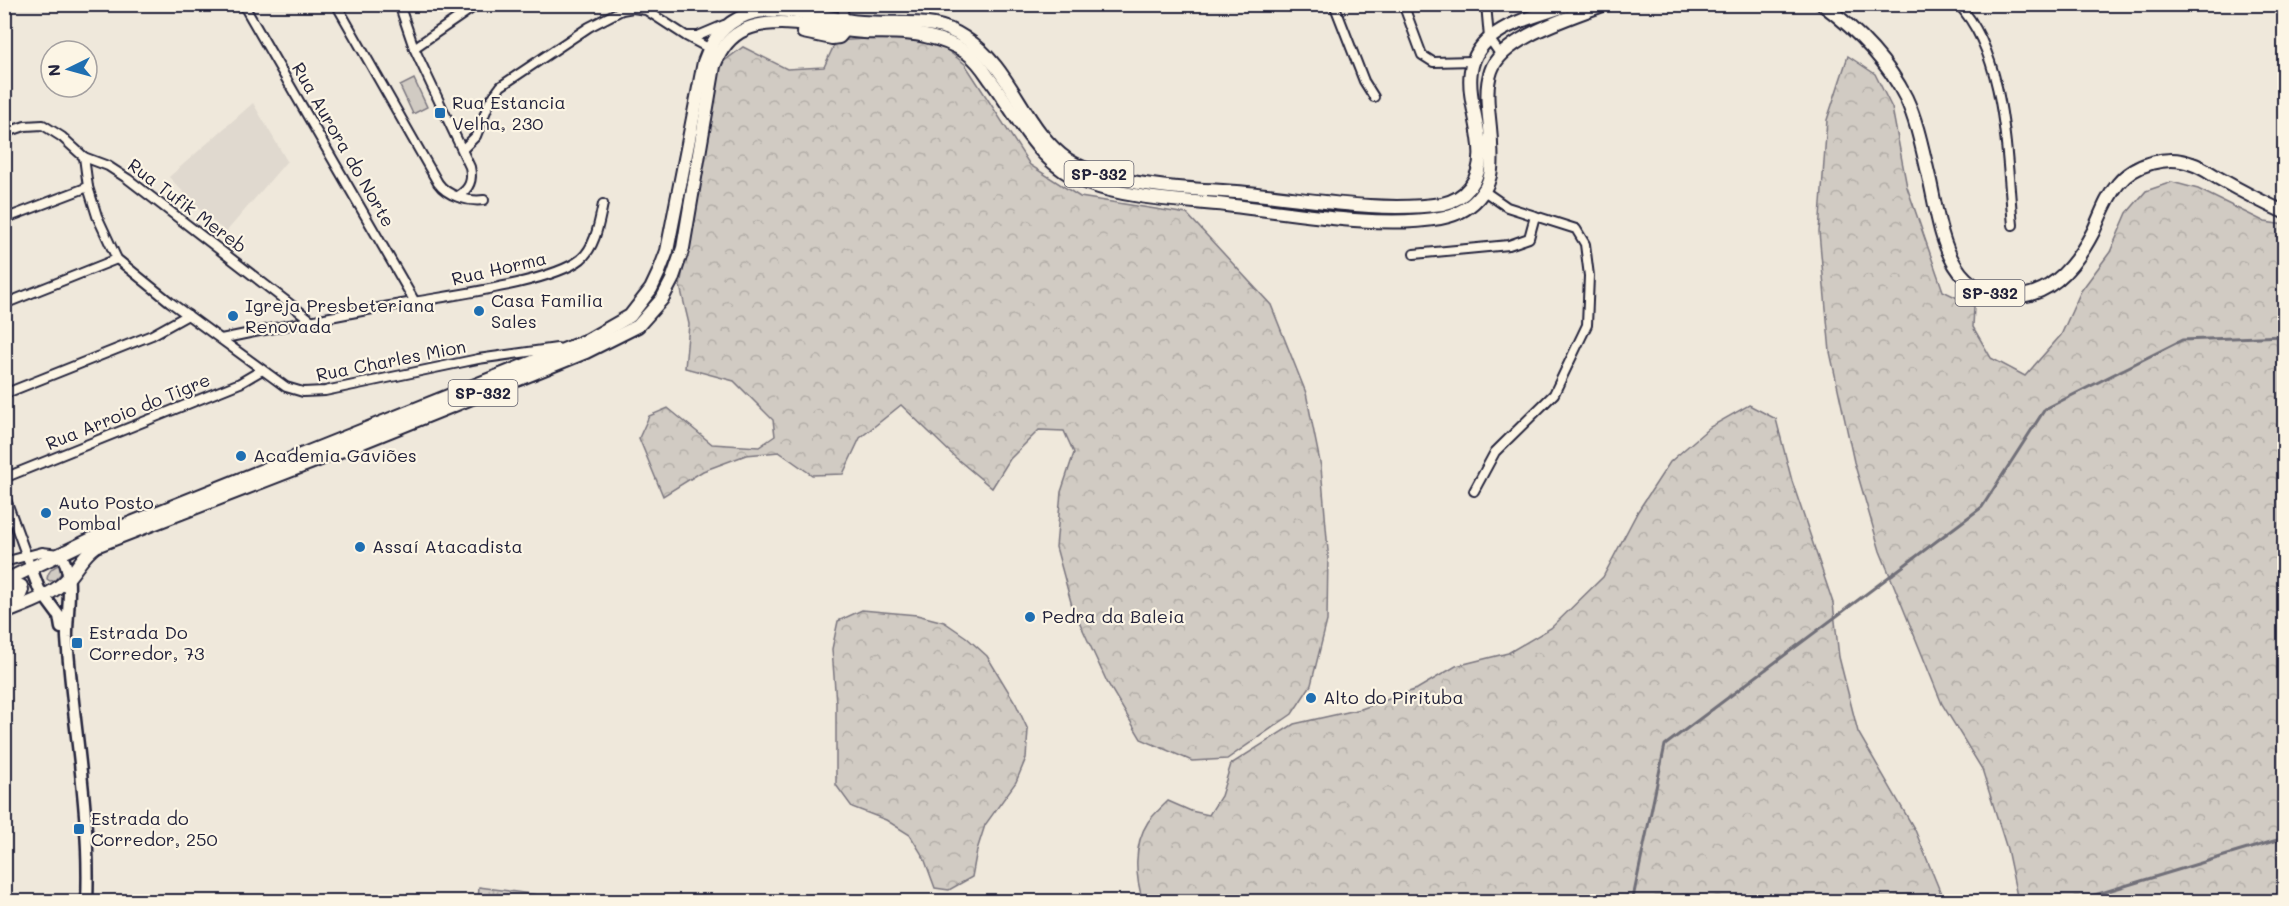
<svg xmlns="http://www.w3.org/2000/svg" width="2289" height="906" viewBox="0 0 2289 906" font-family="Mali,sans-serif">
  <defs>
    <pattern id="grass-tufts" width="24" height="20" patternUnits="userSpaceOnUse" patternTransform="scale(1.5)"><rect width="24" height="20" fill="#d1cbc3"/><path d="M3 7l-1-3M5 7V3M7 7l1-3M15 17l-1-3M17 17v-4M19 17l1-3" fill="none" stroke="#b3aea8"/></pattern>
    <pattern id="forest-crowns" width="20" height="18" patternUnits="userSpaceOnUse" patternTransform="scale(1.5)"><rect width="20" height="18" fill="#d1cbc3"/><path d="M2 6a3 3 0 1 1 6 0M12 15a3 3 0 1 1 6 0" fill="none" stroke="#b3aea8"/></pattern>
  </defs>
  <rect width="100%" height="100%" fill="#efe8db"/>
  <filter id="ink" filterUnits="userSpaceOnUse"><feTurbulence type="fractalNoise" baseFrequency=".0167" numOctaves="2"/><feDisplacementMap in="SourceGraphic" scale="12" xChannelSelector="R" yChannelSelector="G"/><feConvolveMatrix kernelMatrix="1 2 1 2 8 2 1 2 1" color-interpolation-filters="sRGB"/></filter>
  <g filter="url(#ink)">
    <!-- built -->
    <path fill="#e0d9cf" d="M253,103L287,161L226,232L205,215L169,177Z"/>
    <!-- grass -->
    <g fill="url(#grass-tufts)" stroke="#7a767f" stroke-width="1.5">
      <path d="M63,564V571L55,580L50,581L47,579C48,570 55,565 63,564Z"/>
      <path d="M479,887L562,898L560,902L478,901Z"/>
    </g>
    <!-- forest -->
    <g fill="url(#forest-crowns)" stroke="#7a767f" stroke-width="1.5">
      <path d="M893,37L919,40L943,47L965,64L1030,165L1080,197L1187,214L1271,305L1306,393L1321,467L1328,551L1327,621L1311,685L1292,714L1227,759L1192,761L1141,739L1107,682L1072,606L1056,547L1061,492L1074,453L1064,431L1039,430L1010,459L992,488L956,458L901,405L860,438L843,474L812,475L779,452L746,455L703,471L663,496L639,438L649,416L668,408L712,444L759,447L775,436L773,420L734,381L685,368L689,324L680,286L719,65L743,47L787,69L824,67L836,41Z"/>
      <path d="M1848,56L1875,74L1892,108L1907,187L1943,291L1974,306L1973,327L1991,358L2025,376L2061,335L2081,291L2110,252L2127,213L2146,191L2172,182L2198,189L2265,222L2284,225V895L2260,902L2018,901L2007,849L1982,769L1942,704L1880,551L1854,462L1830,352L1819,232L1827,120Z"/>
      <path d="M1749,405L1776,419L1792,481L1833,603L1839,657L1858,732L1915,830L1944,901H1143C1135,877 1133,845 1148,822C1153,815 1161,808 1168,801L1191,811L1209,815L1221,796L1231,764L1294,724L1361,709L1417,689L1456,666L1508,653L1551,628L1603,577L1638,511L1670,462L1710,427Z"/>
      <path d="M862,610L917,615L944,622L966,637L987,656L1016,704L1028,730L1026,758L1016,782L985,825L977,850L972,877L949,890L935,888L924,858L910,835L886,820L852,807L836,785V703L832,649L838,621Z"/>
    </g>
    <!-- pitch -->
    <path fill="#d1cbc3" stroke="#7a767f" stroke-width="1.5" d="M414,79L427,107L413,114L400,86Z"/>
    <g fill="none" stroke-linecap="round" stroke-linejoin="round">
      <!-- stream -->
      <g stroke="#716f79" stroke-width="3">
        <path d="M2088,897L2284,838"/>
        <path d="M1633,898L1665,745L1982,507L2045,409L2182,340L2284,336"/>
      </g>
      <defs>
        <g id="minor">
          <path d="M243,4L415,302"/>
          <path d="M336,4L438,183C447,196 468,202 484,200"/>
          <path d="M399,4L414,48L470,167C473,180 470,189 458,196"/>
          <path d="M842,4L845,24"/>
          <path d="M1334,4L1364,81L1374,97"/>
          <path d="M1403,4L1422,55L1433,62L1473,61"/>
          <path d="M1486,4L1489,38L1500,54"/>
          <path d="M1958,4C2007,56 2006,157 2013,225"/>
          <path d="M687,36H698L724,25"/>
          <path d="M414,48L478,4"/>
          <path d="M4,133L25,126L43,125L62,137L84,157L108,166L128,179L312,321"/>
          <path d="M463,149L476,136L490,101L501,86L589,27L622,10L633,8L646,10L686,36L712,50"/>
          <path d="M84,157L88,187L97,216L117,259L170,302L286,387L303,392L325,391L478,359L557,348"/>
          <path d="M4,219L88,187"/>
          <path d="M1414,254L1509,245L1529,238L1535,216"/>
          <path d="M4,304L117,259"/>
          <path d="M221,339C285,326 350,312 414,302C453,295 553,282 581,259C596,246 599,222 603,204"/>
          <path d="M4,394L152,335L188,315"/>
          <path d="M4,478L240,383L262,370"/>
          <path d="M1474,491L1495,452L1554,394L1587,325L1589,276L1585,244L1576,229L1507,207L1484,191"/>
          <path d="M4,494L31,568"/>
          <path d="M4,562L42,552L59,554"/>
        </g>
        <g id="secondary">
          <path d="M59,554C76,568 66,616 67,638C73,725 91,814 87,902"/>
          <path d="M31,568L39,589L59,616L61,628"/>
        </g>
        <g id="primary">
          <path d="M1822,4C1857,30 1887,60 1906,98C1918,124 1923,153 1930,181C1941,232 1948,301 2018,296C2054,294 2078,261 2093,232C2101,215 2106,198 2118,184C2134,164 2168,154 2192,164C2202,167 2211,174 2220,179C2241,191 2262,202 2284,212"/>
          <path d="M803,32L832,38L839,37L845,30"/>
          <path d="M4,581L96,537L588,340L630,316L651,289L659,272L667,251L704,62C712,40 723,24 746,15C779,2 828,20 862,22C886,24 911,21 934,25C945,27 956,32 965,38C1012,67 1023,129 1068,160C1082,169 1099,174 1115,178C1158,189 1204,189 1247,193C1311,199 1378,213 1442,204C1452,202 1463,196 1470,187C1505,141 1435,73 1497,33C1518,19 1547,13 1570,4"/>
          <path d="M4,588L17,584L21,586L22,590L20,595L4,602"/>
          <path d="M4,613C26,604 51,597 68,578C78,567 83,555 96,546L318,460L586,352L638,326L662,299L672,280L683,248L714,66C720,50 729,36 746,29C779,15 829,30 864,32C884,33 905,31 925,36C940,39 954,44 967,53C976,59 983,69 989,78C1019,117 1038,165 1087,183C1130,199 1181,200 1226,205C1290,212 1378,229 1440,218C1457,215 1472,207 1482,193C1493,179 1492,161 1491,144C1491,121 1483,94 1491,71C1502,37 1573,17 1605,4"/>
        </g>
      </defs>
      <!-- minor casing -->
      <use href="#minor" stroke="#22223b" stroke-width="12"/>
      <!-- secondary casing -->
      <use href="#secondary" stroke="#22223b" stroke-width="15"/>
      <!-- primary casing -->
      <use href="#primary" stroke="#22223b" stroke-width="16"/>
      <!-- minor -->
      <use href="#minor" stroke="#fcf5e5" stroke-width="8"/>
      <!-- secondary -->
      <use href="#secondary" stroke="#fcf5e5" stroke-width="10"/>
      <!-- primary -->
      <use href="#primary" stroke="#fcf5e5" stroke-width="12"/>
    </g>
  </g>
  <!-- markers -->
  <g fill="#1f6fb2" stroke="#fcf5e5" stroke-width="2">
    <rect x="434" y="107" width="12" height="12" rx="3"/>
    <circle cx="479" cy="311" r="6"/>
    <circle cx="233" cy="316" r="6"/>
    <circle cx="241" cy="456" r="6"/>
    <circle cx="46" cy="513" r="6"/>
    <circle cx="360" cy="547" r="6"/>
    <circle cx="1030" cy="617" r="6"/>
    <rect x="71" y="637" width="12" height="12" rx="3"/>
    <circle cx="1311" cy="698" r="6"/>
    <rect x="73" y="823" width="12" height="12" rx="3"/>
  </g>
  <g text-anchor="middle" stroke-width="4.5" stroke-linejoin="round" paint-order="stroke">
    <!-- shield labels -->
    <g fill="#fcf5e5" stroke="#63616e" stroke-width="1.5">
      <rect x="1064.5" y="161" width="69" height="26" rx="4.5"/>
      <rect x="1955.5" y="280" width="69" height="26" rx="4.5"/>
      <rect x="448.5" y="380" width="69" height="26" rx="4.5"/>
    </g>
    <g font-size="16" font-weight="bold" fill="#22223b">
      <text x="1099" y="180">SP-332</text>
      <text x="1990" y="299">SP-332</text>
      <text x="483" y="399">SP-332</text>
    </g>
    <!-- poi labels -->
    <g font-size="18" fill="#22223b" stroke="#fcf5e5" text-anchor="start">
      <text x="452" y="109">Rua Estancia<tspan x="452" dy="21">Velha, 230</tspan></text>
      <text x="491" y="307">Casa Familia<tspan x="491" dy="21">Sales</tspan></text>
      <text x="245" y="312">Igreja Presbeteriana<tspan x="245" dy="21">Renovada</tspan></text>
      <text x="253" y="462">Academia Gaviões</text>
      <text x="58" y="509">Auto Posto<tspan x="58" dy="21">Pombal</tspan></text>
      <text x="372" y="553">Assaí Atacadista</text>
      <text x="1042" y="623">Pedra da Baleia</text>
      <text x="89" y="639">Estrada Do<tspan x="89" dy="21">Corredor, 73</tspan></text>
      <text x="1323" y="704">Alto do Pirituba</text>
      <text x="91" y="825">Estrada do<tspan x="91" dy="21">Corredor, 250</tspan></text>
    </g>
    <!-- street labels -->
    <g font-size="18" fill="#22223b" stroke="#fcf5e5">
      <text transform="translate(343 145) rotate(60)" y="6">Rua Aurora do Norte</text>
      <text transform="translate(187 206) rotate(37)" y="6">Rua Tufik Mereb</text>
      <text transform="translate(499 269) rotate(-13)" y="6">Rua Horma</text>
      <text transform="translate(391 361) rotate(-11)" y="6">Rua Charles Mion</text>
      <text transform="translate(128 412) rotate(-22)" y="6">Rua Arroio do Tigre</text>
    </g>
  </g>
  <!-- margin -->
  <rect width="2289" height="906" fill="none" stroke="#fcf5e5" stroke-width="24"/>
  <rect x="12" y="12" width="2265" height="882" fill="none" stroke="#22223b" stroke-width="2" filter="url(#ink)"/>
  <!-- north arrow -->
  <g transform="translate(69 69) rotate(265)"><circle r="28" fill="#fcf5e5" stroke="#a5a1a1" stroke-width="1.5"/>
  <path d="M0-4.5L10 22L0 15L-10 22Z" fill="#1f6fb2"/>
  <text y="-9" font-size="16" font-weight="bold" text-anchor="middle" fill="#22223b">N</text>
  </g>
</svg>
